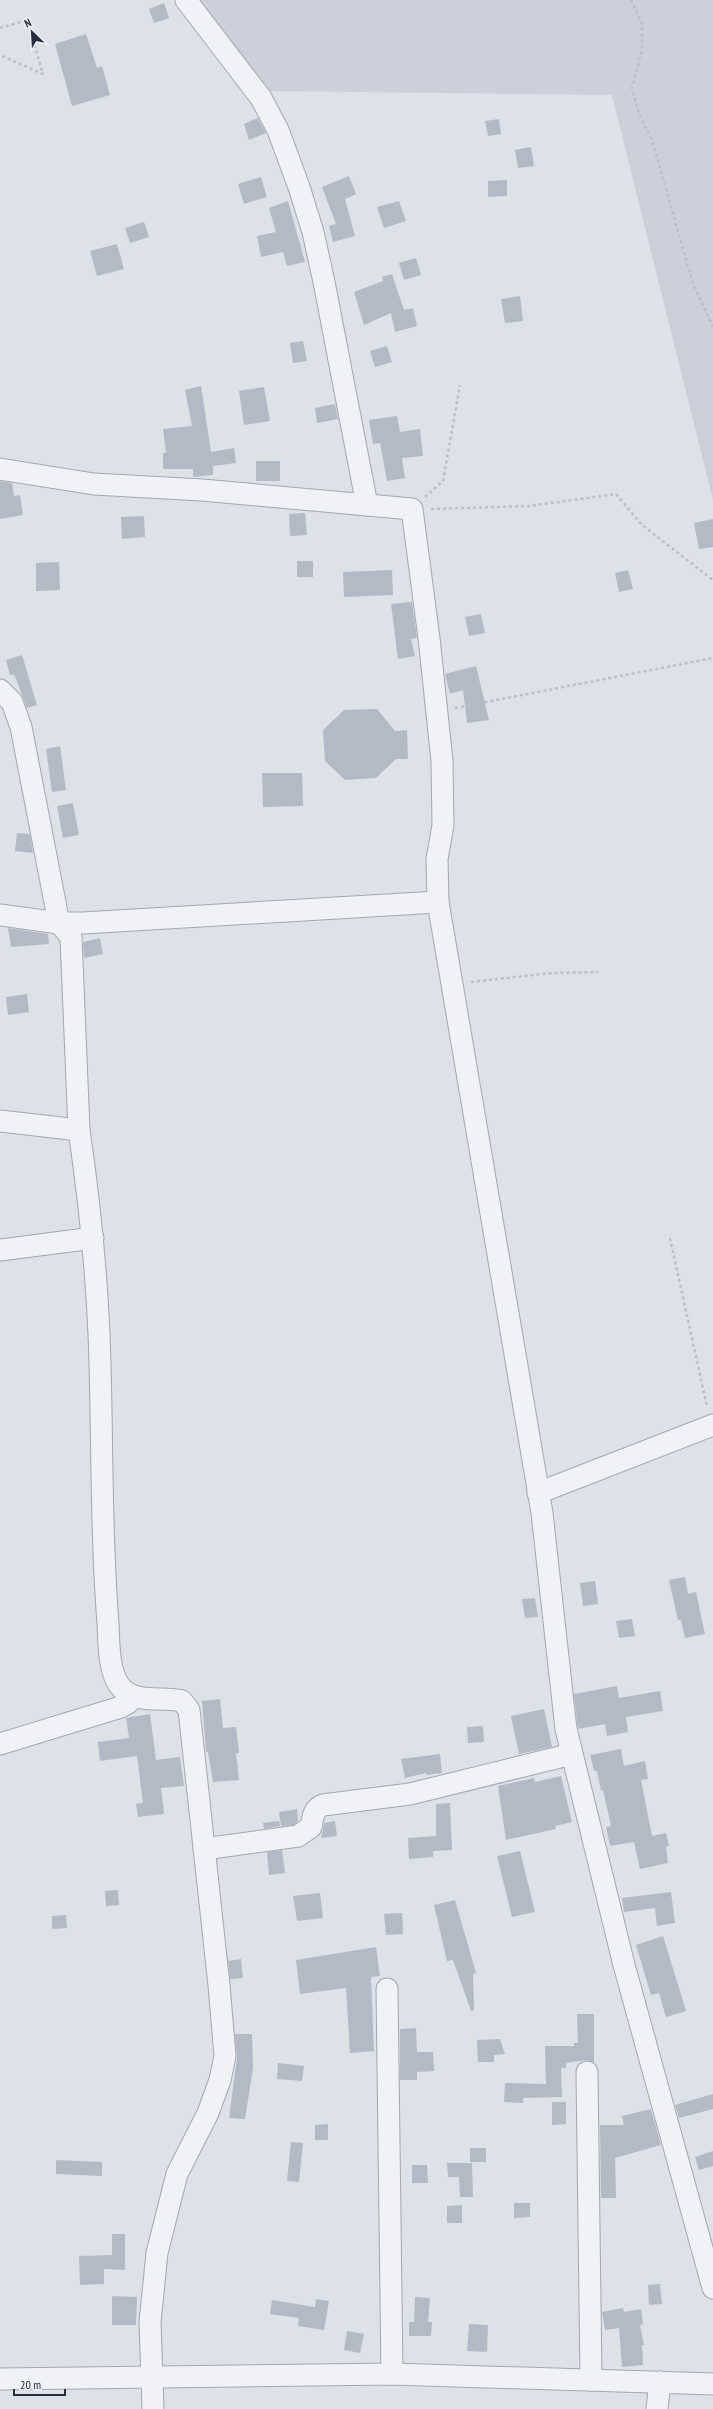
<svg xmlns="http://www.w3.org/2000/svg" width="713" height="2409" viewBox="0 0 713 2409" font-family="'PT Sans Narrow',sans-serif">
  <rect width="100%" height="100%" fill="#dde1e8"/>
  <!-- built -->
  <path fill="#cbd0da" d="M200,0H713V500L612,95L269,91Z"/>
  <!-- building -->
  <g fill="#b4bac5">
    <path d="M164,3L169,18L154,23L149,9Z"/>
    <path d="M86,34L97,68L102,66L110,95L72,106L55,44Z"/>
    <path d="M258,118L266,133L249,140L244,124Z"/>
    <path d="M499,119L501,134L488,136L485,121Z"/>
    <path d="M531,147L534,166L518,168L515,150Z"/>
    <path d="M349,176L356,194L345,199L355,236L333,242L329,226L336,224L322,187Z"/>
    <path d="M261,177L267,197L244,204L238,184Z"/>
    <path d="M507,180V196L488,197V181Z"/>
    <path d="M288,201L305,262L287,266L283,252L261,257L257,236L276,232L269,208Z"/>
    <path d="M399,201L406,221L384,228L377,207Z"/>
    <path d="M144,222L149,237L130,243L125,228Z"/>
    <path d="M117,244L124,269L97,276L90,251Z"/>
    <path d="M416,258L421,275L404,280L399,263Z"/>
    <path d="M392,274L404,310L413,308L417,326L395,332L391,313L364,325L354,292L383,281L382,277Z"/>
    <path d="M520,296L523,321L505,323L501,299Z"/>
    <path d="M303,341L307,361L293,363L290,343Z"/>
    <path d="M387,346L392,362L375,367L370,351Z"/>
    <path d="M201,386L211,452L234,448L236,463L213,466V475L193,477V469H163V453H166L163,429L192,426L185,390Z"/>
    <path d="M264,387L270,421L244,425L239,391Z"/>
    <path d="M335,404L338,419L317,423L315,408Z"/>
    <path d="M397,416L400,432L420,429L423,456L402,458L405,478L387,481L380,443L373,444L369,420Z"/>
    <rect x="256" y="461" width="24" height="20"/>
    <path d="M0,481L12,483L14,496L20,495L23,515L0,519Z"/>
    <path d="M305,513L307,535L290,536L289,514Z"/>
    <path d="M144,516L145,537L122,539L121,517Z"/>
    <path d="M713,519V547L699,549L694,523Z"/>
    <rect x="297" y="561" width="16" height="16"/>
    <path d="M59,562L60,590L36,591V563Z"/>
    <path d="M392,570L393,595L344,597L343,572Z"/>
    <path d="M628,570L633,589L619,592L615,573Z"/>
    <path d="M412,602L417,638L411,639L415,656L398,659L391,604Z"/>
    <path d="M481,614L485,633L469,636L465,617Z"/>
    <path d="M22,655L37,705L27,708L14,674L10,675L6,660Z"/>
    <path d="M476,666L489,720L467,723L463,690L450,694L445,674Z"/>
    <path d="M377,709L395,731L407,730L408,759H396L376,778L345,780L325,761L323,730L344,710Z"/>
    <path d="M60,746L66,790L52,792L46,749Z"/>
    <path d="M262,773H302L303,806L263,807Z"/>
    <path d="M73,803L79,835L63,838L57,806Z"/>
    <path d="M17,833L30,834L33,853L15,851Z"/>
    <path d="M8,928L48,934L49,944L11,947Z"/>
    <path d="M100,938L103,954L84,958L83,942Z"/>
    <path d="M27,994L29,1012L8,1015L6,997Z"/>
    <path d="M685,1577L688,1594L696,1592L705,1634L685,1638L681,1620H678L669,1580Z"/>
    <path d="M595,1581L598,1604L583,1606L580,1583Z"/>
    <path d="M535,1598L538,1617L525,1618L522,1599Z"/>
    <path d="M632,1619L635,1636L619,1638L616,1621Z"/>
    <path d="M617,1686L619,1698L660,1691L663,1711L626,1717L628,1732L607,1736L605,1724L578,1729L574,1694Z"/>
    <path d="M220,1699L223,1728L236,1727L239,1753H236L239,1780L213,1782L208,1752H206L202,1701Z"/>
    <path d="M544,1709L552,1747L519,1754L511,1716Z"/>
    <path d="M150,1714L156,1760L180,1757L184,1786L161,1788L164,1814L138,1817L136,1804L143,1803L137,1756L100,1761L98,1742L129,1738L126,1718Z"/>
    <path d="M483,1726L484,1742L468,1743L467,1727Z"/>
    <path d="M621,1749L624,1766L645,1761L648,1779L641,1780L652,1836L666,1833L669,1846L666,1847L668,1863L640,1869L634,1842L610,1846L606,1827L611,1826L603,1790L601,1791L597,1771H594L590,1755Z"/>
    <path d="M440,1754L442,1773L426,1775V1773L405,1778L401,1759Z"/>
    <path d="M561,1776L572,1822L555,1826L556,1829L506,1840L498,1786L534,1778L535,1782Z"/>
    <path d="M450,1803L452,1850L433,1851V1857L409,1859L408,1838L436,1836V1804Z"/>
    <path d="M297,1809L298,1821L294,1825L281,1826L279,1812Z"/>
    <path d="M279,1821L280,1826L264,1829L263,1823Z"/>
    <path d="M335,1821L337,1836L321,1838L324,1823Z"/>
    <path d="M282,1850L285,1873L269,1875L267,1852Z"/>
    <path d="M520,1851L535,1912L512,1917L497,1856Z"/>
    <path d="M118,1890L119,1905L106,1906L105,1891Z"/>
    <path d="M671,1892L675,1923L657,1926L655,1908L624,1912L622,1898Z"/>
    <path d="M320,1893L323,1918L297,1921L293,1896Z"/>
    <path d="M455,1900L476,1973L473,1974L474,2010L471,2011L453,1960L447,1961L434,1905Z"/>
    <path d="M402,1913L403,1934L386,1935L384,1914Z"/>
    <path d="M66,1915L67,1928L52,1929V1916Z"/>
    <path d="M663,1936L686,2011L666,2017L659,1993L651,1995L636,1945Z"/>
    <path d="M376,1947L380,1976L371,1977L374,2051L350,2053L346,1988L300,1994L296,1960Z"/>
    <path d="M241,1959L243,1978L230,1979L228,1961Z"/>
    <path d="M577,2014H594V2062L586,2060L566,2063V2068H561L562,2097L523,2098V2103L504,2102L505,2083L546,2084L545,2046H574V2043H578Z"/>
    <path d="M416,2028L417,2052H433L434,2071L417,2072V2080H400V2029Z"/>
    <path d="M235,2034H252L253,2068L245,2119L229,2118L237,2058Z"/>
    <path d="M500,2039L505,2054L494,2055V2062H478L477,2040Z"/>
    <path d="M278,2063L304,2066L302,2081L277,2079Z"/>
    <path d="M713,2094V2109L679,2118L675,2105Z"/>
    <path d="M552,2102H566V2124L552,2125Z"/>
    <path d="M651,2109L661,2145L615,2158L616,2198H601L600,2125H624L622,2116Z"/>
    <path d="M328,2124V2140H315V2125Z"/>
    <path d="M291,2142L303,2143L299,2182L287,2181Z"/>
    <rect x="470" y="2148" width="16" height="14"/>
    <path d="M713,2151V2166L699,2170L695,2157Z"/>
    <path d="M56,2160L102,2162V2176L56,2174Z"/>
    <path d="M447,2163H472L473,2197H460L459,2177H448Z"/>
    <path d="M412,2165H427L428,2183H412Z"/>
    <path d="M514,2203H530V2217L514,2218Z"/>
    <path d="M462,2205V2223H447V2206Z"/>
    <path d="M112,2234H125V2270L104,2269V2284L80,2285L79,2256L112,2255Z"/>
    <path d="M660,2284L662,2304L649,2305L648,2285Z"/>
    <path d="M112,2296L137,2297L136,2325H112Z"/>
    <path d="M415,2297L430,2298L428,2322H432L431,2336H409V2322H414Z"/>
    <path d="M316,2299L329,2301L324,2330L298,2326L299,2318L270,2314L272,2300L315,2307Z"/>
    <path d="M623,2308L624,2312L641,2309L643,2324L640,2325L644,2345H642L643,2365L622,2367L619,2328L605,2330L602,2312Z"/>
    <path d="M469,2324L488,2325L487,2352L467,2351Z"/>
    <path d="M347,2331L364,2334L360,2353L344,2350Z"/>
  </g>
  <g fill="none" stroke-linecap="round" stroke-linejoin="round">
    <defs>
      <g id="minor">
        <path d="M186,0L261,98L278,130L299,187L313,232L324,282L367,505"/>
        <path d="M0,469L94,484L202,490L412,509L429,638L442,761L443,825L437,859L438,902L542,1513L566,1729L624,1965L713,2288"/>
        <path d="M0,690L12,702L21,727L59,923L71,937L79,1130L0,1121"/>
        <path d="M0,915L59,923H83L438,902"/>
        <path d="M79,1130C89,1198 96,1265 99,1334C103,1430 100,1527 108,1623C109,1641 108,1669 119,1685C133,1705 161,1696 182,1701L189,1710L219,1985L225,2056L220,2080L208,2113L177,2174L157,2253L150,2322L153,2409"/>
        <path d="M0,1250L93,1238"/>
        <path d="M538,1493L713,1425"/>
        <path d="M0,1744L121,1707L128,1703L133,1697"/>
        <path d="M204,1849L298,1836L311,1827C313,1817 313,1809 323,1805L410,1794L572,1754"/>
        <path d="M387,1989L392,2374"/>
        <path d="M587,2072L591,2380"/>
        <path d="M0,2379L392,2374L713,2384"/>
        <path d="M657,2409L660,2382"/>
      </g>
    </defs>
    <!-- minor casing -->
    <use href="#minor" stroke="#a2a8b2" stroke-width="23"/>
    <!-- path -->
    <g stroke="#bbbfc6" stroke-width="2.5" stroke-dasharray="3 3" stroke-linecap="butt">
      <path d="M631,0L642,24V51L632,88L639,114L652,140L693,284L713,327"/>
      <path d="M0,28L27,20L43,74L0,55"/>
      <path d="M425,497L443,481L460,385"/>
      <path d="M431,509L529,506L616,494L642,525L713,580"/>
      <path d="M455,708L713,658"/>
      <path d="M471,982L552,973L598,972"/>
      <path d="M670,1238L707,1407"/>
    </g>
    <!-- minor -->
    <use href="#minor" stroke="#f0f2f6" stroke-width="21"/>
  </g>
  <!-- north arrow -->
  <g transform="translate(32 32) rotate(335)" stroke="#edf0f5" stroke-width="3" paint-order="stroke">
  <path d="M0-3L7 15L0 10L-7 15Z" fill="#262e3f"/>
  <text y="-6" font-size="11" font-weight="bold" text-anchor="middle" fill="#262e3f">N</text>
  </g>
  <!-- scale -->
  <path d="M14 2389v6h51v-6" fill="none" stroke="#262e3f" stroke-width="2"/>
  <text x="20" y="2389" font-size="12" fill="#262e3f" stroke="#edf0f5" stroke-width="3" paint-order="stroke">20 m</text>
</svg>
